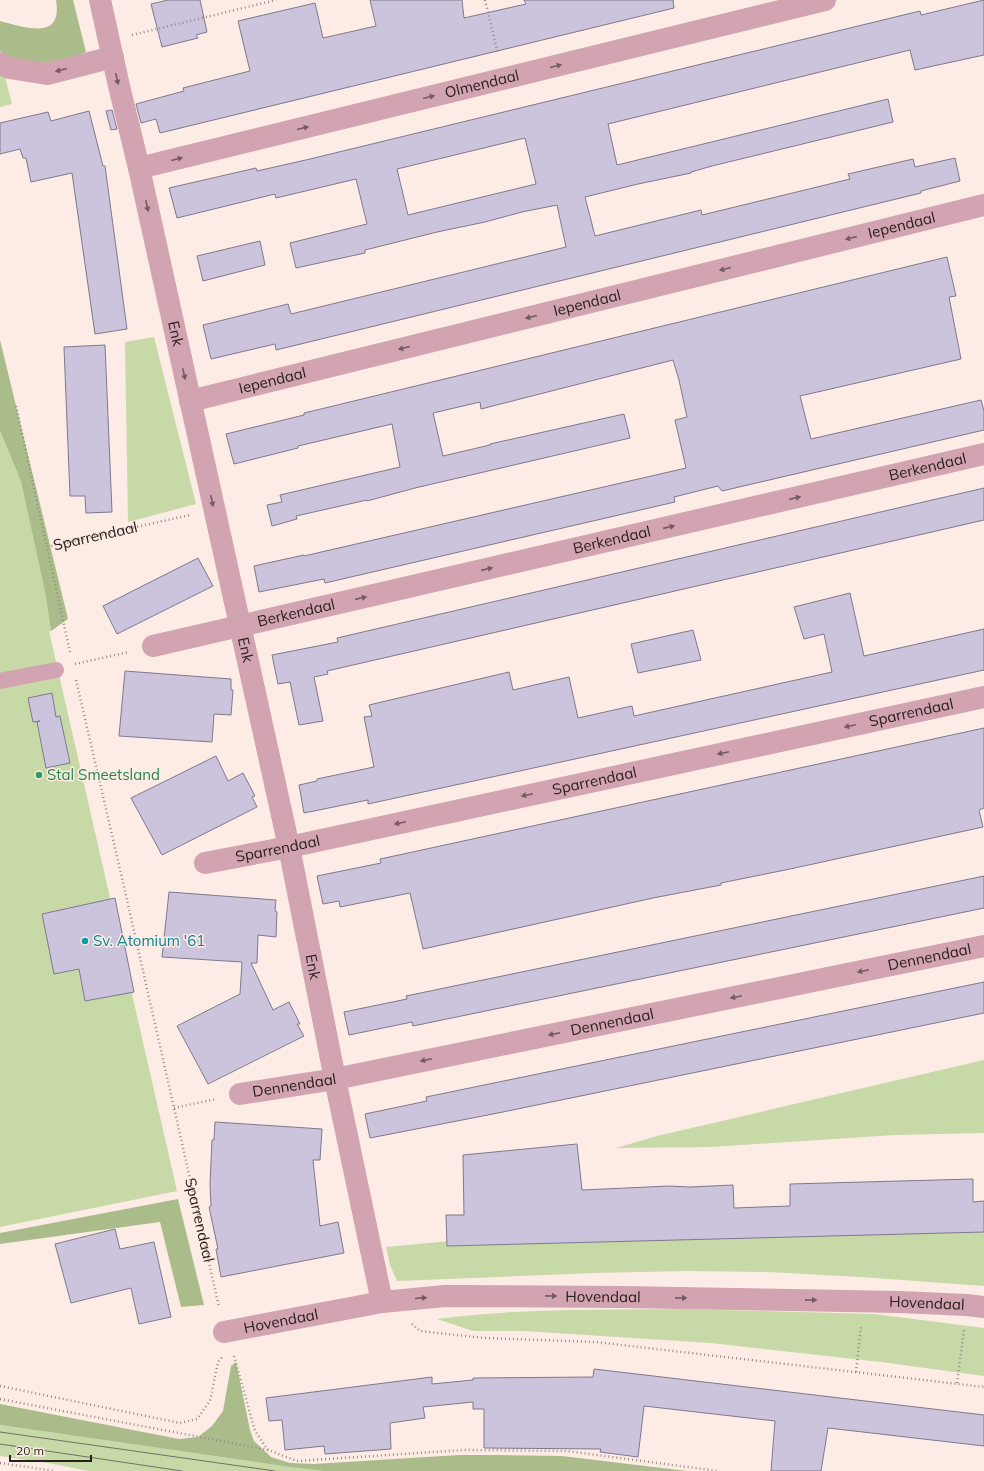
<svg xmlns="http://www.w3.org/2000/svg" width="984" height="1471" viewBox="0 0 984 1471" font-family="Mulish,sans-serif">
  <rect width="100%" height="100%" fill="#fcece5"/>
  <!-- green -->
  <g fill="#c7d9a7">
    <path d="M0,74L5,77L12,104L0,107Z"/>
    <path d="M154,337L196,504L128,522L125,342Z"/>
    <path d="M0,414L8,450L21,482L45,592L51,631H49L177,1191L0,1227Z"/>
    <path d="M984,1060V1133L894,1135L711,1147L616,1148L657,1136Z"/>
    <path d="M984,1226V1286L861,1277L769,1272L688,1271L593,1273L397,1281L390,1265L386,1247L450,1241Z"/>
    <path d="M685,1309L874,1314L984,1328V1376L881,1362L711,1343L524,1331H473L437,1319C519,1308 603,1310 685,1309Z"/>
    <path d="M0,1425L290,1467L323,1471H88L48,1463L0,1456Z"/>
  </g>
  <!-- forest -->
  <g fill="#abbc8b">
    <path d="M56,0H73L86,52C64,61 37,68 14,59C9,57 5,54 0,51V21C24,27 63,42 56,0Z"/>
    <path d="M0,340L68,619L51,631L45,592L21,482L0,430Z"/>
    <path d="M178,1199L204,1305L181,1307L160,1222L0,1244V1233Z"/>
    <path d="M236,1362L250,1430L254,1441L271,1457L290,1463L314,1464L459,1455H498L562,1456L687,1471H323L290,1467L0,1425V1404L179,1439L198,1437L212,1426L223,1411L231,1366Z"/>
  </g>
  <!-- building -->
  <g fill="#cbc4dc" stroke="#7f798e" fill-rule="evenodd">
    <path d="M168,0H200L207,32L196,35L198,38L162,47L151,4Z"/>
    <path d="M370,0H462L464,18L526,4L524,0H673L674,8L160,133L156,119L141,123L136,104L184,91L183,88L250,71L238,21L315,3L323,38L376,26Z"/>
    <path d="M984,0V55L915,70L910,50L608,124L617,165L888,99L893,122L712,166L691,172V173L638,184L585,197L595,236L701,210L702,215L850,179L848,174L913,159L915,167L955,158L960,181L921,191V193L276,350L275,344L211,359L203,325L288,304L291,314L566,247L557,205L522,212L485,222L437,232L365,250V253L296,268L290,243L367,224L356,179L276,198L275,194L177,218L169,188L256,168L257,171L310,159L920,11L921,15ZM525,138L536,184L408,215L397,169Z"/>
    <path d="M112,110L117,129L111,130L106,111Z"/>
    <path d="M89,111L103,166H105L127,329L95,334L72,173L31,182L26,158H23L20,149L0,154V123L48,112L51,121Z"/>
    <path d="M260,241L265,265L203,281L197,256Z"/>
    <path d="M947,257L956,296L949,297L961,359L800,396L811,439L981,400L984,411V430L722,491L718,486L674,497L675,502L325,583L324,579L259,592L254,566L304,555V556L686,468L675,420L687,417L679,380L673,360L481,409L480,402L433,413L443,456L490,445V444L624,414L630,438L415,488L367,501V500L296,516L297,519L272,526L267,505L282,502L280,495L400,467L392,424L298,446V448L234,464L226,434L304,415V413L325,408Z"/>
    <path d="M105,345L112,512L86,513L85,496H70L64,347Z"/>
    <path d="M984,488V520L327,671L328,674L314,677L323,721L299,725L290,682L278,684L272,655L338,642L337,638Z"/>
    <path d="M198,558L213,586L117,634L103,606Z"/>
    <path d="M850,593L864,656L984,629V670L368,804V800L304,813L299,785L317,781V779L374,767L364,717L372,716L369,705L509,672L513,690L569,677L578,718L632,706L634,716L832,672L824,634L804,639L794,607Z"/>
    <path d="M693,630L701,660L638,673L631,644Z"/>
    <path d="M125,671L231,679V690H233L231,715L214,714L212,742L119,736Z"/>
    <path d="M52,693L56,717L60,716L70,763L46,768L37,722L40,721L33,722L28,698Z"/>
    <path d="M984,728V808L979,810L983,827L790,869L721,883V885L653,898L423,949L410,893L340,907L339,901L323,904L317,876L381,863L380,859L408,853Z"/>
    <path d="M216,756L228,781L243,773L255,796L252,797L257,807L162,855L131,798Z"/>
    <path d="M984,876V908L413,1026L412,1022L349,1035L344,1012L407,999L406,996Z"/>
    <path d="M169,892L276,900L275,911L277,912L276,937L258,935L257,963H251L273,1010L289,1002L300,1024H297L304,1036L208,1084L177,1026L240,994L242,962L162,957Z"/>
    <path d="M115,898L134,992L85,1001L79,969L54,974L42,914Z"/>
    <path d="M984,982V1013L498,1113L370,1138L365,1114L427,1101L426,1097Z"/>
    <path d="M215,1122L322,1129L320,1160H313L320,1226L338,1222L344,1253L221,1277L216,1249H218L209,1207L211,1206L210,1185L212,1140H214Z"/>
    <path d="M577,1144L582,1190L669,1186L690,1187L733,1185L734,1208L790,1206V1184L973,1179V1202L984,1201V1232L447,1246L446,1215H464L463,1155Z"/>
    <path d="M115,1229L120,1249L154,1242L171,1317L139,1324L131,1288L71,1303L55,1244Z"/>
    <path d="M594,1369L984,1415V1446L828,1428L821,1471H771L775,1421L644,1406L638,1457L600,1452L601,1449L484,1448V1409H473V1402L423,1407L425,1418L390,1423L391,1449L325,1454L324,1446L285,1450L282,1420L269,1421L266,1398L432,1377V1384L473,1380V1378L593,1377Z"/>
  </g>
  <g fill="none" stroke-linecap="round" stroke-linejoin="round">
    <!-- path -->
    <g stroke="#988b86" stroke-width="2.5" stroke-dasharray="1 3" stroke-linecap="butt">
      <path d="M485,0L498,54"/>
      <path d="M132,35L276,0"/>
      <path d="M16,406L47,547"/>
      <path id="s1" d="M70,652L47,547L190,515"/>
      <path d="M75,664L129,652"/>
      <path id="s2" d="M76,680L122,878L219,1307"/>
      <path d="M174,1108L216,1099"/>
      <path d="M412,1324L420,1331L484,1338L596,1342L984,1387"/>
      <path d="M234,1356L255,1431L268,1450L297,1461L463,1450L567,1451L718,1471"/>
      <path d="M856,1372L861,1326"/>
      <path d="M957,1383L964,1330"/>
      <path d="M0,1386L180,1423L197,1419L210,1401L218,1362L223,1356"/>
      <path d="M0,1399L268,1450"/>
      <path d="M0,1463L54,1471"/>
    </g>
    <!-- lane -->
    <path stroke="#d2a3b0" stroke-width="16" d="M0,681L56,670"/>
    <!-- street -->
    <g stroke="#d2a3b0" stroke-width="22">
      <path id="s3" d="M100,0L119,86L139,168L289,847L335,1079L382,1302"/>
      <path d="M0,63L9,68L47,74L113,57"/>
      <path id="s4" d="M139,168L825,0"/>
      <path id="s5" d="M190,401L984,205"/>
      <path id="s6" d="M153,646L984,454"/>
      <path id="s7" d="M205,863L289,847L984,697"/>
      <path id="s8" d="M240,1094L335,1079L984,946"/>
      <path id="s9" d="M224,1332L382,1302L445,1296L622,1297L899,1302L967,1305L984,1307"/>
    </g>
    <!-- tram -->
    <g stroke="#776c67" stroke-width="1">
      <path d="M0,1432L275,1471"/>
      <path d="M0,1444L182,1471"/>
    </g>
  </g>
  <!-- one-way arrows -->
  <defs><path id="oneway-solid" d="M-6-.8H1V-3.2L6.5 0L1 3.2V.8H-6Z"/></defs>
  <g fill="#755b5f">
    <use href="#oneway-solid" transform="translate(556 66) rotate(-14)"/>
    <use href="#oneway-solid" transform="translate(61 70) rotate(165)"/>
    <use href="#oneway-solid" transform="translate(117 79) rotate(78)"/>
    <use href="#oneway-solid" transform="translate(429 97) rotate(-14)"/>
    <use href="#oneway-solid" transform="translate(303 128) rotate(-14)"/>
    <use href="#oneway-solid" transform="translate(177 159) rotate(-14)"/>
    <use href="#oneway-solid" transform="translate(147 206) rotate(78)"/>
    <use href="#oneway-solid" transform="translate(851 238) rotate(166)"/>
    <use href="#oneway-solid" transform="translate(725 269) rotate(166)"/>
    <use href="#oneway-solid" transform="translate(531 317) rotate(166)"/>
    <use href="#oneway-solid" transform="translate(404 348) rotate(166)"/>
    <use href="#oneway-solid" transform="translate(184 374) rotate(78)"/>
    <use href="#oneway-solid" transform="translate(795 498) rotate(-13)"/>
    <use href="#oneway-solid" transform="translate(212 501) rotate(78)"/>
    <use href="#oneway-solid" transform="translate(669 527) rotate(-13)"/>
    <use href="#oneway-solid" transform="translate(487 569) rotate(-13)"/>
    <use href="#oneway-solid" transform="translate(361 598) rotate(-13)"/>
    <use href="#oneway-solid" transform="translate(850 726) rotate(168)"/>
    <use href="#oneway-solid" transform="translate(723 753) rotate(168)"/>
    <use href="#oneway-solid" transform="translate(527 795) rotate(168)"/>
    <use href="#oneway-solid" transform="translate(400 823) rotate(168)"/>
    <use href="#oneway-solid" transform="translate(863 971) rotate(168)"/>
    <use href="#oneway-solid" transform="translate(736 997) rotate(168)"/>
    <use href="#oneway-solid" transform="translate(554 1034) rotate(168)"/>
    <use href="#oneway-solid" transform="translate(426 1060) rotate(168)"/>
    <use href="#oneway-solid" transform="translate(551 1296) rotate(1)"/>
    <use href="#oneway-solid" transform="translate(421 1298) rotate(-5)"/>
    <use href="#oneway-solid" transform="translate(681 1298) rotate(1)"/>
    <use href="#oneway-solid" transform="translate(811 1300) rotate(1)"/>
  </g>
  <!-- markers -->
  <circle fill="#2e9e5b" stroke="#fcece5" stroke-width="1.5" cx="39" cy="775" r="4"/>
  <circle fill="#0f9aa8" stroke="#fcece5" stroke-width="1.5" cx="85" cy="941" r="4"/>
  <g text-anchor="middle" stroke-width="3" stroke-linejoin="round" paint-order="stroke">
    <!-- street labels -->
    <g font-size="15" fill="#29201c" stroke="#fcece5">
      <text dy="5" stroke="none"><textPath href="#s4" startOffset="353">Olmendaal</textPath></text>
      <text dy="5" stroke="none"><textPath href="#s5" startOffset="733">Iependaal</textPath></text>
      <text dy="5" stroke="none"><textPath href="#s5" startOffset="409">Iependaal</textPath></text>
      <text dy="5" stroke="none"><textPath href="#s3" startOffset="342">Enk</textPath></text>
      <text dy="5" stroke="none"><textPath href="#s5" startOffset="85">Iependaal</textPath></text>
      <text dy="5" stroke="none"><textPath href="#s6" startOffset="795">Berkendaal</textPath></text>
      <text dy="5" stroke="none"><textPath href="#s1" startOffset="157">Sparrendaal</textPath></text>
      <text dy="5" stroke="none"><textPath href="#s6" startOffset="471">Berkendaal</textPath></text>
      <text dy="5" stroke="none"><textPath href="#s6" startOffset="147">Berkendaal</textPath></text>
      <text dy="5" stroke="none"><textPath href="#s3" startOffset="666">Enk</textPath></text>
      <text dy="5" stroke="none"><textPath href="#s7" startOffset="722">Sparrendaal</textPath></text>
      <text dy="5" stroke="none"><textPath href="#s7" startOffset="398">Sparrendaal</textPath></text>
      <text dy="5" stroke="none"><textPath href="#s7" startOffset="74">Sparrendaal</textPath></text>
      <text dy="5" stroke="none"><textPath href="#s8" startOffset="703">Dennendaal</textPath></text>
      <text dy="5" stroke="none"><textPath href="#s3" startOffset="990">Enk</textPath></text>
      <text dy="5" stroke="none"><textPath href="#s8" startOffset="379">Dennendaal</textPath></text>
      <text dy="5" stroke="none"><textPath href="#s8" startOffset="55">Dennendaal</textPath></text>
      <text dy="5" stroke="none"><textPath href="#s2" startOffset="554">Sparrendaal</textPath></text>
      <text dy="5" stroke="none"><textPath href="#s9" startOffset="382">Hovendaal</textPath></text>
      <text dy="5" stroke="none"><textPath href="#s9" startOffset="706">Hovendaal</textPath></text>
      <text dy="5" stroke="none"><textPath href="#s9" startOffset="58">Hovendaal</textPath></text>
    </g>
    <!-- leisure labels -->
    <g font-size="15" fill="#27864d" stroke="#fcece5" text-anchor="start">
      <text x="47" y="780">Stal Smeetsland</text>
    </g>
    <!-- culture labels -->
    <g font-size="15" fill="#0d838f" stroke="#fcece5" text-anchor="start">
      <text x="93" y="946">Sv. Atomium '61</text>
    </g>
  </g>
  <!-- scale -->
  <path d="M10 1455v6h81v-6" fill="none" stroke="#29201c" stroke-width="2"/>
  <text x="16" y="1455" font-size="12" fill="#29201c" stroke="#fcece5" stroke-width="3" paint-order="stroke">20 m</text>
</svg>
